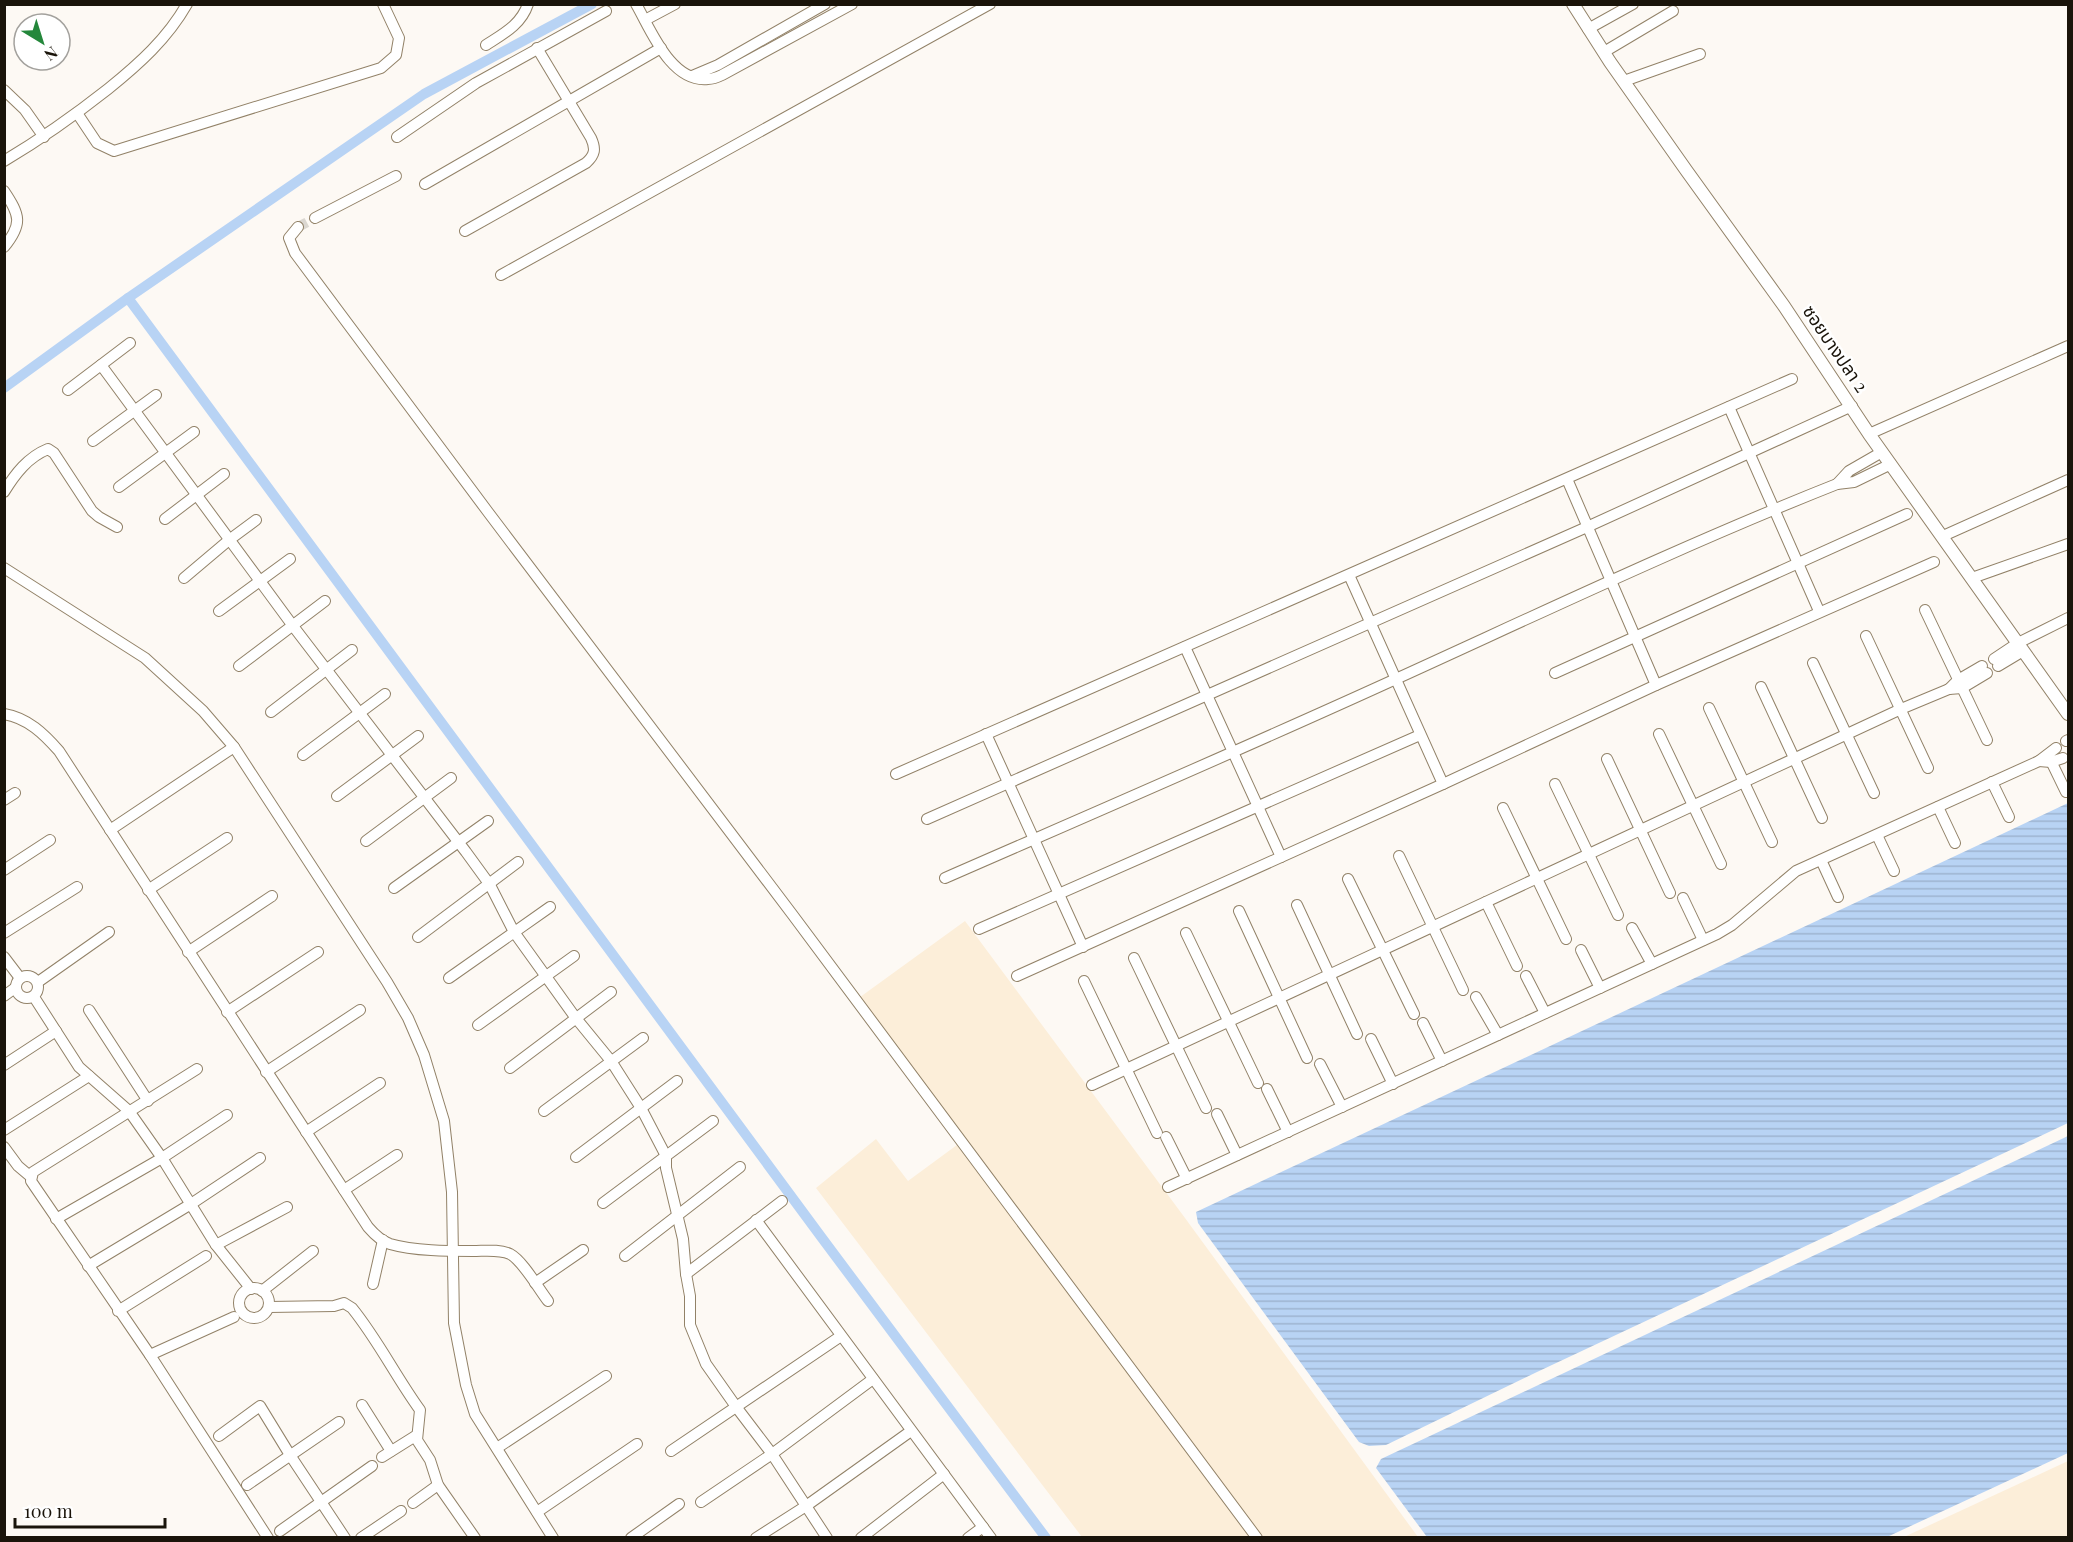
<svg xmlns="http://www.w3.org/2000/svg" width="2073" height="1542" viewBox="0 0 2073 1542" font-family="'Playfair Display','Noto Sans Thai',serif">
  <defs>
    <pattern id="water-rules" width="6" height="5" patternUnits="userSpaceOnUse" patternTransform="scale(1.5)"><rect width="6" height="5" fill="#b8d3f4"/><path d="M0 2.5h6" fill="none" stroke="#9eb4d0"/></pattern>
  </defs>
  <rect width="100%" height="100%" fill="#fdf9f4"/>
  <!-- built -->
  <g fill="#fceed9">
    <path d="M965,921L1185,1218L1418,1537H1082L816,1188L876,1139L908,1181L961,1142L856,1000Z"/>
    <path d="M2068,1461V1537H1904Z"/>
  </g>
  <!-- water -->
  <g fill="url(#water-rules)">
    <path d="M2068,803V1123L1537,1372L1386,1445L1369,1446L1359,1442L1198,1223L1196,1212Z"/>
    <path d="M2068,1136V1453L1887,1537H1427L1376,1468L1381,1459Z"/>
  </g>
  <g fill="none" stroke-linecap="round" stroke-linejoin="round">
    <!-- canal -->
    <g stroke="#b8d3f4" stroke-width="10">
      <path d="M128,298L822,1238L1046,1538"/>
      <path d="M4,388L128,298L424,94L592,4"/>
    </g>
    <!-- minor-tunnel -->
    <path stroke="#dbd7d1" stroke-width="10" stroke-dasharray="10 5" stroke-linecap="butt" d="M298,227L315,218"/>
    <defs>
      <g id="minor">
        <path d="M636,4C651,30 671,83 708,79C713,79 718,77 722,75L852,4"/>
        <path d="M645,20L675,4"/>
        <path d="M1588,29L1633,4"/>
        <path d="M486,45C503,34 521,25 528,4"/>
        <path d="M1604,52L1673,11"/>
        <path d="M692,76L718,65L825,4"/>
        <path d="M1624,81L1700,54"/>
        <path d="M4,90L25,110L44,137"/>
        <path d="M77,113L97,143L114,151L381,68L396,55L399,38L383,4"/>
        <path d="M397,137L476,83L606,11"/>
        <path d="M4,161C41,139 75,115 108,89C139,64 167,39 187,4"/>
        <path d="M425,184L661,48"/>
        <path d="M4,191C20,215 23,224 4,247"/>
        <path d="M315,218L396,176"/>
        <path d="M298,227L289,238L295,253L488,512L792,914L1257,1538"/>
        <path d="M465,231L586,163C595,155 596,149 591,138L537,48"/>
        <path d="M501,275L990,4"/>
        <path d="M101,365L293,626L466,852L490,885L514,932L575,1017L611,1061L641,1108L666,1156V1168L683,1239L686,1274L690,1296V1325L706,1364L737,1408L772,1454L827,1538"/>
        <path d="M68,390L130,343"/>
        <path d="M1729,407L1819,611"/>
        <path d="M1869,434L2068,346"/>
        <path d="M93,441L156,395"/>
        <path d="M1882,452L1849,471L1837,484L1854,482L1891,464"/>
        <path d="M1567,479L1656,685"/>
        <path d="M119,487L194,432"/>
        <path d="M4,492C15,474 28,457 48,449L54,453L92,511L99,517L117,527"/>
        <path d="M165,519L224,474"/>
        <path d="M1943,536L2068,480"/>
        <path d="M4,568L145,658L203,711L234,747L387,982L408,1018L424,1055L444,1121L452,1192L454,1323L466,1385L475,1414L553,1538"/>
        <path d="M1349,575L1443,784"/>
        <path d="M184,578L229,540L256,520"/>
        <path d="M1972,578L2068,544"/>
        <path d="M1925,610L1987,740"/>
        <path d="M219,611L290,559"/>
        <path d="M1866,636L1928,768"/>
        <path d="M1185,647L1281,857"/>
        <path d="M1994,659L2018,643L2068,618"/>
        <path d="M1813,663L1874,793"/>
        <path d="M239,666L325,601"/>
        <path d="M1982,666L1958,680L1949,689L1962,688L1987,673"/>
        <path d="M1998,666L2023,651"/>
        <path d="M1555,673L1907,514"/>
        <path d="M1761,687L1822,818"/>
        <path d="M1709,708L1772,842"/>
        <path d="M271,712L352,650"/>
        <path d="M4,714C28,718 44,734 59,751L368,1227C374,1234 381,1241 390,1244C414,1251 448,1251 473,1251C485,1251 499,1249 510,1254C523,1261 538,1288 548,1301"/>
        <path d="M986,734L1083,947"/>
        <path d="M1659,734L1721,864"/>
        <path d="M2066,741L2068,740"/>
        <path d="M2056,748L2039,761L2051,762L2063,758"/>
        <path d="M303,755L385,694"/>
        <path d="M2049,757L2066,792"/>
        <path d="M1607,759L1670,893"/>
        <path d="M896,774L1792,379"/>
        <path d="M1992,782L2009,817"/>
        <path d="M1555,784L1618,915"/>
        <path d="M337,796L418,736"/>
        <path d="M4,800L15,793"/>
        <path d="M1938,807L1955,843"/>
        <path d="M1503,808L1566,939"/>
        <path d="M927,819L1587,527L1852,406"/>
        <path d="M110,830L234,747"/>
        <path d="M1877,835L1894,871"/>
        <path d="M366,841L451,778"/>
        <path d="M1399,856L1463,990"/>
        <path d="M1821,860L1838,897"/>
        <path d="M4,870L50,840"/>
        <path d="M945,878C1096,812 1247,747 1398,678C1543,612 1688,543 1837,484"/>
        <path d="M1348,879L1414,1014"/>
        <path d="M394,888L488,821"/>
        <path d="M148,890L227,838"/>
        <path d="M1683,898L1703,940"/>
        <path d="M1486,902L1517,966"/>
        <path d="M1297,905L1357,1034"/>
        <path d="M1239,911L1307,1058"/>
        <path d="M1632,928L1652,964"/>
        <path d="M979,929L1420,735"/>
        <path d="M4,933L77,887"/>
        <path d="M1186,933L1258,1083"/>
        <path d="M418,937L518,862"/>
        <path d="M1581,950L1600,988"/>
        <path d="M188,952L272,896"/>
        <path d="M4,957L20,978"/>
        <path d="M1134,958L1206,1108"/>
        <circle cx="27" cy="987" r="11"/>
        <path d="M1017,976L1443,784L1656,685L1934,562"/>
        <path d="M1526,976L1545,1013"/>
        <path d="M449,978L550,907"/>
        <path d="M1084,981L1157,1133"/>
        <path d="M38,982L109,932"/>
        <path d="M4,996L15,988"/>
        <path d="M34,997L79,1067L129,1111L162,1158L216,1245L251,1289"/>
        <path d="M1476,997L1498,1035"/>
        <path d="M89,1010L148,1101"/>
        <path d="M227,1012L318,952"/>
        <path d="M1423,1023L1442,1061"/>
        <path d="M478,1025L574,956"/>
        <path d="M1371,1039L1393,1084"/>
        <path d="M1320,1064L1342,1107"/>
        <path d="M4,1065L56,1031"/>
        <path d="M510,1068L611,992"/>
        <path d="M197,1069L33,1172L31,1181L150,1355L268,1538"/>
        <path d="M266,1072L360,1010"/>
        <path d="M1092,1085L1901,709L1949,689"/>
        <path d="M1267,1089L1288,1132"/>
        <path d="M544,1111L643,1038"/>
        <path d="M1217,1114L1237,1155"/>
        <path d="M4,1130L89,1076"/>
        <path d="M306,1132L380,1083"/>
        <path d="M1166,1137L1187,1179"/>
        <path d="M4,1147L18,1166L31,1177"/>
        <path d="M576,1157L677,1081"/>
        <path d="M1168,1187L1717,934L1732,925L1796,871L2039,761"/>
        <path d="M344,1190L397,1155"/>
        <path d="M603,1203L713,1121"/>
        <path d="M56,1219L162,1158L227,1115"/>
        <path d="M756,1220L991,1538"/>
        <path d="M216,1245L287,1207"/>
        <path d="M625,1256L740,1167"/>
        <path d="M88,1266L191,1204L260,1158"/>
        <path d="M686,1274L782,1201"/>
        <path d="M535,1283L583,1250"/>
        <path d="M373,1284L383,1240"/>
        <circle cx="254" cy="1303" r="15"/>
        <path d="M262,1291L313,1251"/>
        <path d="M269,1307L334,1306L344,1303L352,1308C378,1340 396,1377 420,1410L417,1440L430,1460L438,1485L475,1538"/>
        <path d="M118,1311L206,1256"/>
        <path d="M150,1355L234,1317"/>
        <path d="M362,1405L391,1451"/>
        <path d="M219,1436L260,1406L290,1455L345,1538"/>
        <path d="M497,1448L606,1376"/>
        <path d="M671,1451L841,1336"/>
        <path d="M382,1457L417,1435"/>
        <path d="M247,1485L339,1422"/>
        <path d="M701,1502L772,1454L873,1379"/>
        <path d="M413,1503L438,1485"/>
        <path d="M537,1512L637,1444"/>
        <path d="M280,1531L372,1466"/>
        <path d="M361,1538L401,1511"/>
        <path d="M631,1538L679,1504"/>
        <path d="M756,1538L806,1506L911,1431"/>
        <path d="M861,1538L944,1474"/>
        <path d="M968,1538L983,1527"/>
      </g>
      <path id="tertiary" d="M1573,4L1610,62L1686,170L1784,306L1869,434L2068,714"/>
    </defs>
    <!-- minor casing -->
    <use href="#minor" stroke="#928268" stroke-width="12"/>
    <!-- tertiary casing -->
    <use href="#tertiary" stroke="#928268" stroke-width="14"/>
    <!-- minor -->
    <use href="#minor" stroke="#fff" stroke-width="10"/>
    <!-- tertiary -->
    <use href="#tertiary" stroke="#fff" stroke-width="12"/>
  </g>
  <g text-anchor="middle" stroke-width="5" stroke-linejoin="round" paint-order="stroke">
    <!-- street labels -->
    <g font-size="18" fill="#1a140a" stroke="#fff">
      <text transform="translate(1835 349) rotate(56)" y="6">ซอยบางปลา 2</text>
    </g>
  </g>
  <!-- border -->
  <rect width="2073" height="1542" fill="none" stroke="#1a140a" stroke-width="12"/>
  <!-- north arrow -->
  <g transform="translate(42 42) rotate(142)"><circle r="28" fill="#ffffff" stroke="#a3a19d" stroke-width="1.5"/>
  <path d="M0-4.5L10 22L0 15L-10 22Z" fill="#24873b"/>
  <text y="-9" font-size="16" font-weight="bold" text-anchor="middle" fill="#1a140a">N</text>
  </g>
  <!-- scale -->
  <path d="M15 1518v9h150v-9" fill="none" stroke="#1a140a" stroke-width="3"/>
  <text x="24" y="1518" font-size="18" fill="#1a140a" stroke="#ffffff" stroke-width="4.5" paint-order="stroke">100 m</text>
</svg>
